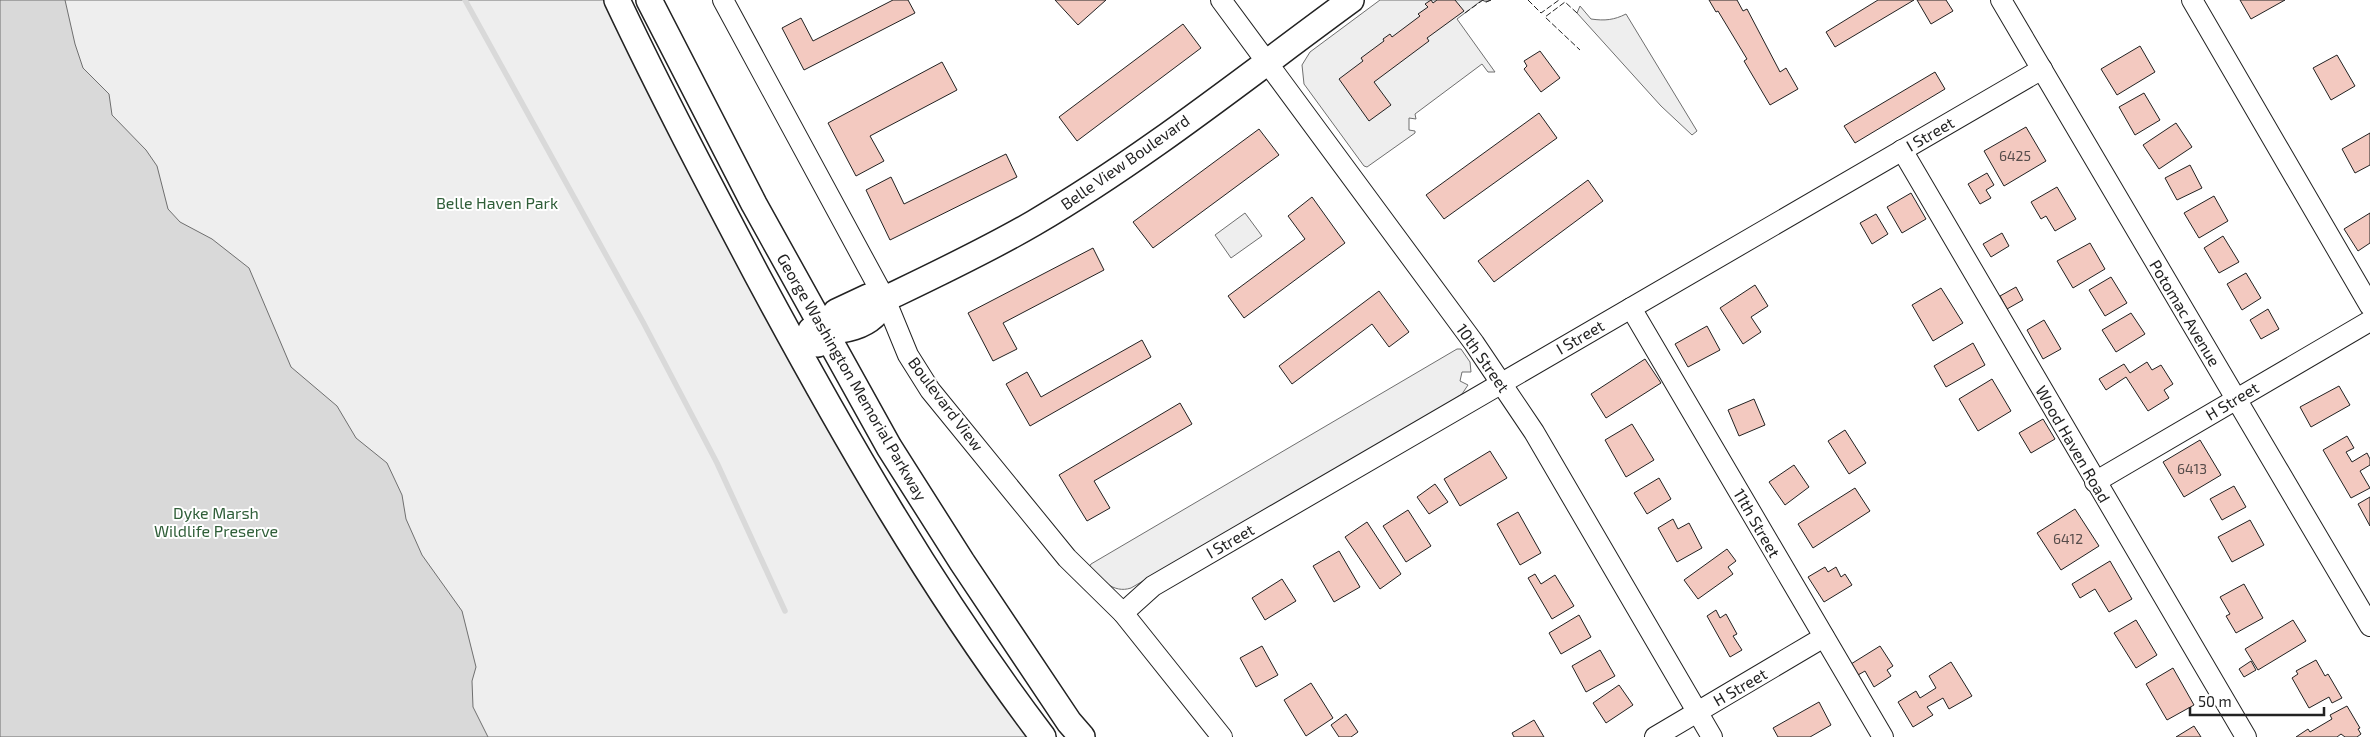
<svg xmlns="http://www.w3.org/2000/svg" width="2370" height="737" viewBox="0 0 2370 737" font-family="'Exo 2',sans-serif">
  <rect width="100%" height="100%" fill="#fff"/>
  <!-- green -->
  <g fill="#eee" stroke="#6f6f6f">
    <path d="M0,0H620L795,346L971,660L1031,737H0Z"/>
    <path d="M1380,0H1491L1486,2L1482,0L1457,19L1495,72H1488L1482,64L1415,114L1416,119L1409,118V130L1415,131V133L1367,167L1364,166L1304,84L1302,65L1310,52Z"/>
    <path d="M1580,6L1591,19C1605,21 1614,20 1626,14L1697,131L1692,135L1661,106L1577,13Z"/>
    <path d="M1245,213L1262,236L1231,258L1215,235Z"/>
    <path d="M1457,349H1461L1470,362L1471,372H1462L1460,381L1468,385L1462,394L1447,404L1131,588C1113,594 1101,579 1089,567L1091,564Z"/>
  </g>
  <!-- water -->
  <path fill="#d9d9d9" stroke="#6f6f6f" d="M0,0H65L75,44L83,68L109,94L112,115L146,150L157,166L168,209L180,222L212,239L249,268L291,367L337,406L356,438L387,463L402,495L406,519L422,555L462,611L476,667L472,681L473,707L488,737H0Z"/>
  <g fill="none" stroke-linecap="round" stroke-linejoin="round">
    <!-- stream -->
    <path stroke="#d9d9d9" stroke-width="5.5" d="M465,0L643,322L717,463L785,611"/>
  </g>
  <!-- building -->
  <g fill="#f3c9c0" stroke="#222">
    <path d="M893,0H908L915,13L804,70L782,28L801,18L813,41Z"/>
    <path d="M1055,0H1106L1078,25Z"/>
    <path d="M1431,0L1433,3L1437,0H1455L1464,11L1427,38L1429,41L1374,82L1391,105L1369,121L1339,79L1363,61L1361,58L1384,41L1383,39L1390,34L1392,37L1420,16L1418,14L1428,7L1425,4Z"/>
    <path d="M1709,0H1737L1743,11L1747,9L1778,68L1780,72L1786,68L1798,89L1770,105L1744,61L1747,59L1718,11L1716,12Z"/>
    <path d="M1878,0H1914L1835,47L1826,32Z"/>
    <path d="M1917,0H1946L1953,11L1931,24Z"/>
    <path d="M2240,0H2285L2251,19Z"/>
    <path d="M1183,24L1201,48L1077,141L1059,117Z"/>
    <path d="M2140,46L2155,72L2117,95L2101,69Z"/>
    <path d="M1540,51L1560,78L1541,92L1524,69L1527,66L1524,61Z"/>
    <path d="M2337,55L2355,86L2331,100L2313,68Z"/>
    <path d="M942,62L957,90L870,136L884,161L856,176L828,123Z"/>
    <path d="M1935,72L1945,89L1855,143L1844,126Z"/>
    <path d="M2144,93L2160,120L2135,135L2119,107Z"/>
    <path d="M1539,113L1557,138L1444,219L1426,195Z"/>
    <path d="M2176,123L2192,147L2159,169L2143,145Z"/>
    <path d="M2026,127L2046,161L2004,186L1984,151Z"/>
    <path d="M1259,129L1279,155L1153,248L1133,222Z"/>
    <path d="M2370,133V165L2355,173L2342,149Z"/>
    <path d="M1006,154L1017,177L890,240L866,190L891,177L904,204Z"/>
    <path d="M2190,165L2202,188L2177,200L2165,178Z"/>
    <path d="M1987,173L1994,185L1986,190L1991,198L1980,204L1968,184Z"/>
    <path d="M1588,180L1603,201L1494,282L1478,261Z"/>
    <path d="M2057,187L2076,219L2055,231L2046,216L2041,219L2031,202Z"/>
    <path d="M1911,193L1926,219L1902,233L1887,207Z"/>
    <path d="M2214,196L2228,221L2199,238L2184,213Z"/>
    <path d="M1312,197L1345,243L1244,318L1228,296L1305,239L1288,216Z"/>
    <path d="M2370,213V243L2358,251L2344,229Z"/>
    <path d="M1876,214L1888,234L1872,244L1860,223Z"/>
    <path d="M2002,233L2009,246L1991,257L1983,244Z"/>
    <path d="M2223,236L2239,262L2219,273L2204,248Z"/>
    <path d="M2090,243L2105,269L2073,288L2057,261Z"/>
    <path d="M1093,248L1104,270L1003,323L1017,349L993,361L968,313Z"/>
    <path d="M2246,273L2261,298L2242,310L2227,284Z"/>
    <path d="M2111,277L2127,303L2105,316L2089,290Z"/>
    <path d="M1755,285L1768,306L1751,317L1761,332L1743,344L1720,308Z"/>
    <path d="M2016,287L2023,300L2007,309L2000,296Z"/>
    <path d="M1941,288L1963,323L1933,341L1912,305Z"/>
    <path d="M1379,291L1409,332L1389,347L1372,324L1292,384L1279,366Z"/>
    <path d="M2268,309L2279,329L2261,339L2250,320Z"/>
    <path d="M2131,313L2145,334L2116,352L2102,330Z"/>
    <path d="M2044,320L2061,349L2043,359L2027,330Z"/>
    <path d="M1707,326L1720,350L1688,367L1675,344Z"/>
    <path d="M1142,340L1151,357L1030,426L1006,384L1027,372L1041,397Z"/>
    <path d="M1973,343L1985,365L1946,387L1934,366Z"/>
    <path d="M1645,359L1661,383L1606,418L1591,394Z"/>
    <path d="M2147,362L2152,370L2161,365L2173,384L2164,390L2169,398L2148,411L2126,377L2106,390L2099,379L2124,364L2130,373Z"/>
    <path d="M1992,379L2011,411L1978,431L1959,399Z"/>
    <path d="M2339,386L2350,405L2311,427L2300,407Z"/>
    <path d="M1754,399L1765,425L1739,436L1728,410Z"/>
    <path d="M1180,403L1192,424L1094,481L1110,508L1087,521L1059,475Z"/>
    <path d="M2043,419L2055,439L2031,453L2019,433Z"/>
    <path d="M1632,424L1654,460L1626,477L1605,440Z"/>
    <path d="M1845,430L1866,463L1849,474L1828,441Z"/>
    <path d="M2347,436L2354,448L2346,452L2352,462L2367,453L2370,459V465L2360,471L2370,488L2351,498L2323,450Z"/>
    <path d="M2200,440L2221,475L2184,497L2163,462Z"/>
    <path d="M1490,451L1507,478L1460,506L1444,479Z"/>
    <path d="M1794,465L1809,487L1785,505L1769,482Z"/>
    <path d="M1659,478L1671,499L1647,514L1634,493Z"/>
    <path d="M1435,484L1448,502L1429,514L1417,497Z"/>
    <path d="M2234,486L2246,507L2222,520L2210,499Z"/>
    <path d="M1855,488L1870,511L1813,548L1798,524Z"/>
    <path d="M2370,497V526L2358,504Z"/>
    <path d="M2075,509L2099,546L2061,570L2037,533Z"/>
    <path d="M1408,510L1431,546L1406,562L1383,526Z"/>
    <path d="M1518,512L1541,553L1520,565L1497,524Z"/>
    <path d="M1673,519L1678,529L1689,523L1702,548L1677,562L1658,528Z"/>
    <path d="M2250,520L2264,545L2232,562L2218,537Z"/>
    <path d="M1367,522L1401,574L1380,589L1345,537Z"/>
    <path d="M1727,549L1736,561L1728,567L1733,574L1698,599L1684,580Z"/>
    <path d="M1339,551L1360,587L1334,602L1313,566Z"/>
    <path d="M2110,561L2132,599L2109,612L2095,589L2080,598L2072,584Z"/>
    <path d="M1825,567L1828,572L1836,567L1841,577L1845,574L1852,585L1824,602L1808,577Z"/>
    <path d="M1535,574L1541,584L1555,575L1574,606L1552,619L1528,578Z"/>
    <path d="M1282,579L1296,601L1265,620L1252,598Z"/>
    <path d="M2244,584L2263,618L2236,633L2226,616L2230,614L2220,597Z"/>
    <path d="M1716,610L1720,618L1726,614L1737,634L1733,636L1742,650L1730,657L1707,616Z"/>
    <path d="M1579,615L1591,637L1561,654L1549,633Z"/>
    <path d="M2136,620L2157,655L2136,668L2114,633Z"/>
    <path d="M2293,620L2306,641L2258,670L2245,649Z"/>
    <path d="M1262,646L1278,675L1256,687L1240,658Z"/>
    <path d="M1880,646L1893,666L1887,670L1891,676L1874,687L1865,671L1858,675L1851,664Z"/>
    <path d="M1600,650L1615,676L1586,692L1572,666Z"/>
    <path d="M2316,660L2325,676L2328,674L2342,698L2332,703L2329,697L2309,708L2292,678L2298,674L2296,671Z"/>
    <path d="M2251,661L2256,670L2244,677L2239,669Z"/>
    <path d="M1951,662L1972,696L1949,709L1943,698L1927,707L1933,715L1913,727L1898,702L1916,691L1920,698L1936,688L1929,676Z"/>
    <path d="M2173,668L2194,705L2167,720L2146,684Z"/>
    <path d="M1311,683L1333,718L1306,736L1284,700Z"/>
    <path d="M1619,685L1633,705L1606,723L1593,703Z"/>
    <path d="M1819,702L1831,725L1810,737H1778L1773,728Z"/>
    <path d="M2347,706L2360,728L2358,729L2361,734L2357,737H2345L2341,734L2337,737H2296L2308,729L2310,732L2332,719L2330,715Z"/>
    <path d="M1346,714L1358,732L1351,737H1339L1331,725Z"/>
    <path d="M1534,720L1544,737H1514L1512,733Z"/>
    <path d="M2194,726L2201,737H2176Z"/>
  </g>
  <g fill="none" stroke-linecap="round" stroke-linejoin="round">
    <defs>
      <g id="minor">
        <path d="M723,0L885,299L908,355L930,390L1067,558L1123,613L1222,737"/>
        <path d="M1221,0L1474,343L1534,432L1712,737"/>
        <path d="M2001,0L2370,626"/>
        <path d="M2192,0L2370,306"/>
        <path d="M1902,150L2246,737"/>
        <path d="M1631,308L1883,737"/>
        <path d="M2095,482L2370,321"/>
        <path d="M1123,613L1153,586L2042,69"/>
        <path d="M1655,737L1824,637"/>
      </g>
      <g id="major">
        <path d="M617,0C661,93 709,184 757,275C843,435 933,592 1043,737"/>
        <path d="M649,0L754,204L889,447L962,562L1069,722L1082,737"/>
        <path d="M811,330C839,333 873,329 885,299"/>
        <path d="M818,344L836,312L868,297L885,299C935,275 986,251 1034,223C1145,158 1247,76 1351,0"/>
      </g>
    </defs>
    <!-- minor casing -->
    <use href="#minor" stroke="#222" stroke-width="22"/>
    <!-- major casing -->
    <use href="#major" stroke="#222" stroke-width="28"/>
    <!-- minor -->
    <use href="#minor" stroke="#fff" stroke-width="20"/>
    <!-- major -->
    <use href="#major" stroke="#fff" stroke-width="25"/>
    <!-- fence -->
    <g stroke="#222" stroke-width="1" stroke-dasharray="6 2.5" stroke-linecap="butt">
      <path d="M1528,0L1541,13L1559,0"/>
      <path d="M1465,13L1483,0L1486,2L1491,0"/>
      <path d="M1577,13L1565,2L1545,17L1580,50"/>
    </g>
  </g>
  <g text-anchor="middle" stroke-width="4" stroke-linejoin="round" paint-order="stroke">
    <!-- number labels -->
    <g font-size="14" fill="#564c4a">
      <text x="2015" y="161">6425</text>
      <text x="2192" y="474">6413</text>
      <text x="2068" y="544">6412</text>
    </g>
    <!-- street labels -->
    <g font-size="16" fill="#222" stroke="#fff">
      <text transform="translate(1930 134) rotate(-30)" y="6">I Street</text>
      <text transform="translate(1125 162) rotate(-35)" y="6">Belle View Boulevard</text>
      <text transform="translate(2185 313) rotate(59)" y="6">Potomac Avenue</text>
      <text transform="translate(1580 337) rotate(-30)" y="6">I Street</text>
      <text transform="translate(1483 358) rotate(55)" y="6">10th Street</text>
      <text transform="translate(852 377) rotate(60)" y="6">George Washington Memorial Parkway</text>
      <text transform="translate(2232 401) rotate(-31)" y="6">H Street</text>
      <text transform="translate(946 404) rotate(53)" y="6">Boulevard View</text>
      <text transform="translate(2073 444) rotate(60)" y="6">Wood Haven Road</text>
      <text transform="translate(1757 523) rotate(60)" y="6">11th Street</text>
      <text transform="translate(1230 541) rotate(-30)" y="6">I Street</text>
      <text transform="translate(1740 687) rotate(-30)" y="6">H Street</text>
    </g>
    <!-- park labels -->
    <g font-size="16" fill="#2f5e38" stroke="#fff">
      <text x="497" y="209">Belle Haven Park</text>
      <text x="216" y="519">Dyke Marsh<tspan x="216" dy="18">Wildlife Preserve</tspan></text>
    </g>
  </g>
  <!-- scale -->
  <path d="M2190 707v8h134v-8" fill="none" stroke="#222222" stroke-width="2.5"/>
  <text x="2198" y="707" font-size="15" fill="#222222" stroke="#ffffff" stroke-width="4" paint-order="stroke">50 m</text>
</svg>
